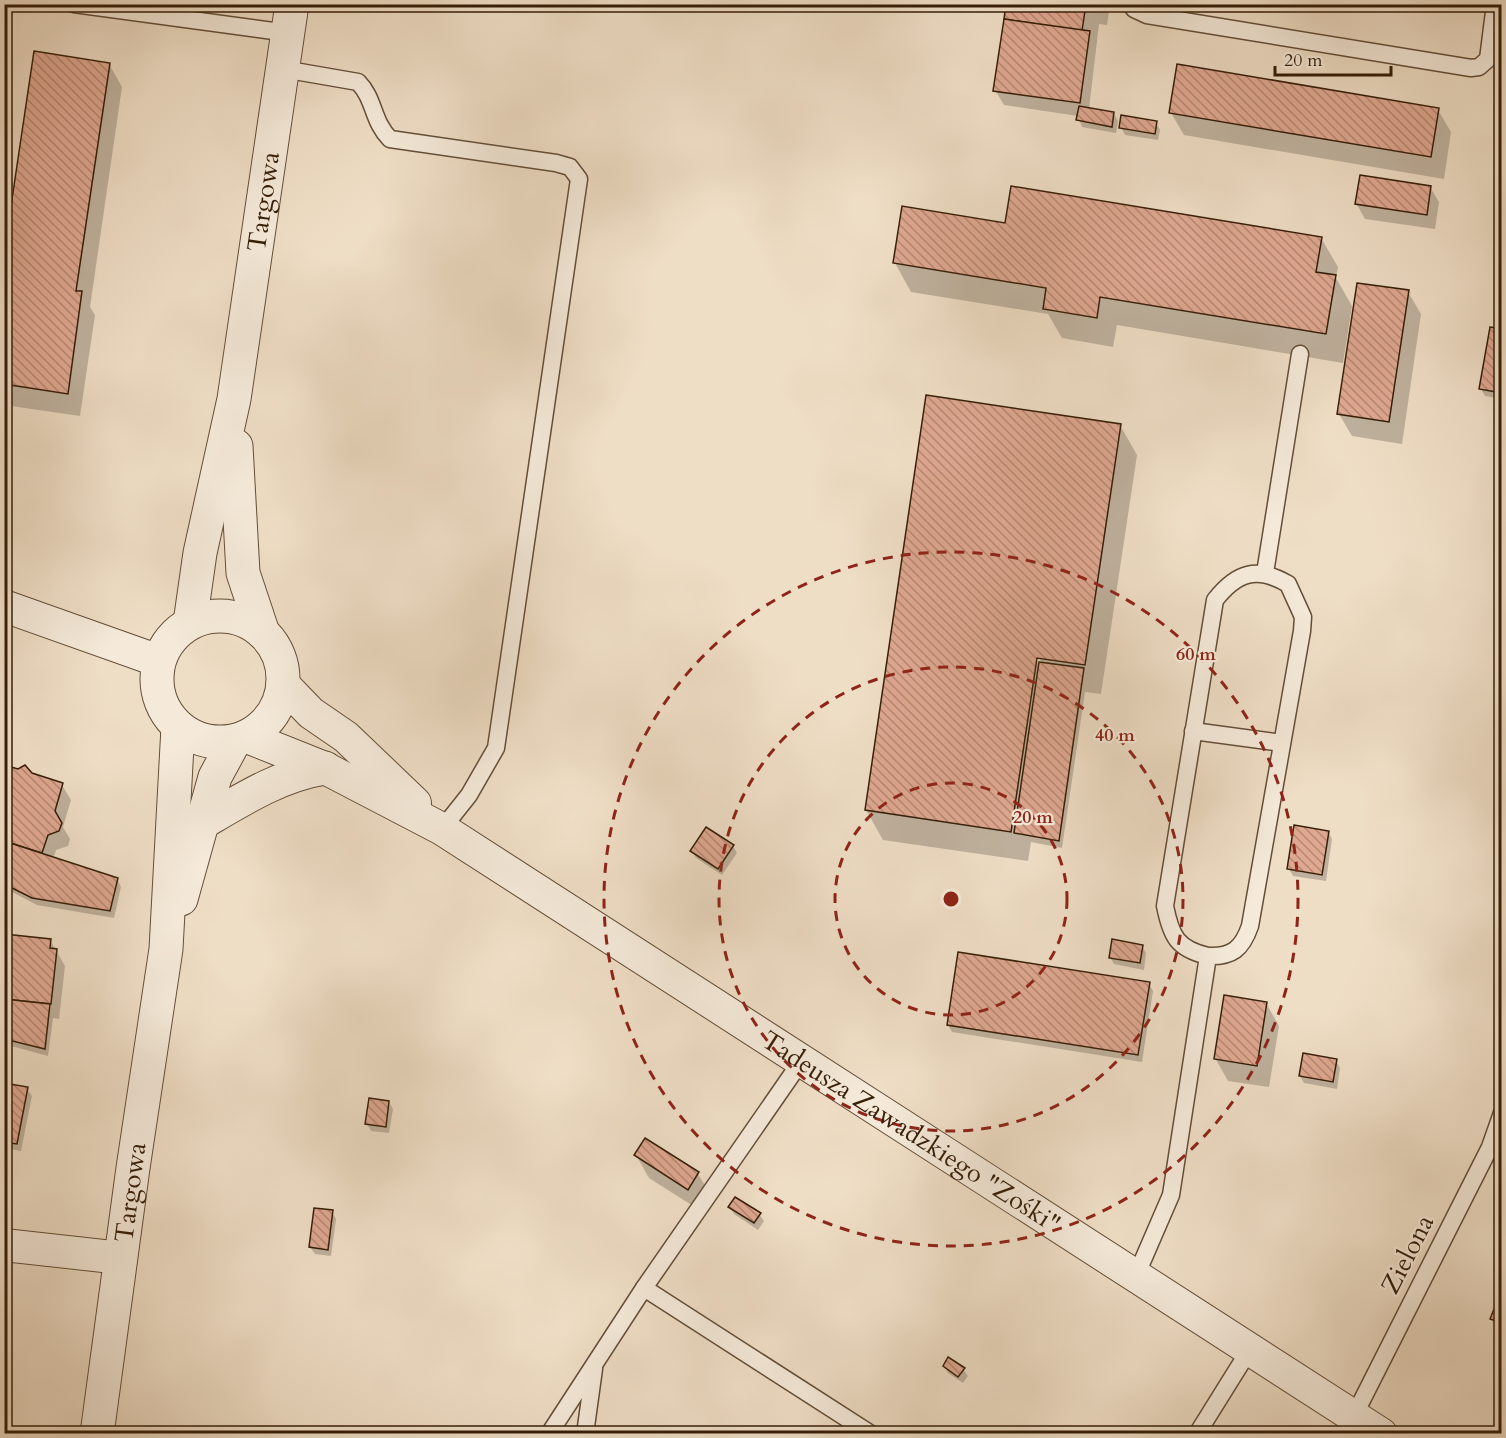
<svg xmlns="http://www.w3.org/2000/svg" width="1506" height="1438" viewBox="0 0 1506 1438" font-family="Cardo,serif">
  <defs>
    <pattern id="building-back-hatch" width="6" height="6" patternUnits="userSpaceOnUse" patternTransform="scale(1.5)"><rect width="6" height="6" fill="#dfa891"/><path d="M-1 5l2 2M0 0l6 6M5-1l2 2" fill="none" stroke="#b68874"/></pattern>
  </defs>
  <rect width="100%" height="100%" fill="#efdec6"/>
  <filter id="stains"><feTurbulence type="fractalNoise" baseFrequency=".00333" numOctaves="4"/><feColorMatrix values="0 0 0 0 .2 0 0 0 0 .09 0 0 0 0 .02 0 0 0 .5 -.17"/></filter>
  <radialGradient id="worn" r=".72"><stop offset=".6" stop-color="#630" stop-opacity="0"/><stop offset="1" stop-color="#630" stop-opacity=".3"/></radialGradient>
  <!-- shadow -->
  <g fill="#0003" fill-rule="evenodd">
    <path d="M1007,4H1110L1107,25L1099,24L1089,109L1114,114L1118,121L1116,133L1082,127L1078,116L1004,105L995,90Z"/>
    <path d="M109,64L122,87L90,307L95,315L80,416L4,405V265Z"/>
    <path d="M1438,110L1451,132L1444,179L1184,135L1171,113Z"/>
    <path d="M1156,123L1160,130L1158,140L1125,135L1121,127Z"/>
    <path d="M1430,187L1439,202L1435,229L1365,219L1356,203Z"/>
    <path d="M1006,224L1321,238L1338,267L1336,278L1352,306L1343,363L1117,325L1113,347L1062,338L1048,314L911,292L895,263Z"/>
    <path d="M1408,292L1421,314L1402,444L1352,436L1339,414Z"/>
    <path d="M1502,330V399L1485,396L1481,389Z"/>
    <path d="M1120,425L1137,455L1101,694L1085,692L1062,848L1031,842L1028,861L883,840L866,810ZM1035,651L1042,663H1038L1032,653Z"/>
    <path d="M4,767L62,785L71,800L63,827L70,839L68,846L56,850L53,859L117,879L121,887L114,918L37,905L4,888Z"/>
    <path d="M1328,832L1332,839L1326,881L1293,876L1289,869Z"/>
    <path d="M733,846L737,853L722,875L696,858L692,851Z"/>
    <path d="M50,940L65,966L59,1019L53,1018L48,1056L4,1044V944Z"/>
    <path d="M1142,946L1146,953L1144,970L1114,964L1110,957Z"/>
    <path d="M1149,984L1153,991L1142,1062L952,1032L948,1025Z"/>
    <path d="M1266,1003L1279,1026L1269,1087L1228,1081L1215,1058Z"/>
    <path d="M1336,1061L1340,1068L1337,1089L1304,1083L1300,1076Z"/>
    <path d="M4,1084L27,1089L32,1096L21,1151L4,1148Z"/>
    <path d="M389,1102L393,1109L389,1133L371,1131L367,1124Z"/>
    <path d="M636,1155L698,1174L711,1196L701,1211L649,1178Z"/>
    <path d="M730,1207L759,1214L764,1221L758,1230L734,1214Z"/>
    <path d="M332,1212L336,1219L331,1256L315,1254L310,1247Z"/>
    <path d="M1502,1293V1336L1492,1319Z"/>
    <path d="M4,1340H8L12,1347L4,1403Z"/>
    <path d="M944,1366L963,1369L968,1376L963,1383L948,1373Z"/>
  </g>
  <!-- building -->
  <g fill="url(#building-back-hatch)" stroke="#361e08" stroke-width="1.5">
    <path d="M1006,4H1086L1082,31L1004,19Z"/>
    <path d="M1004,19L1090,31L1080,103L993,91Z"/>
    <path d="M34,51L110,63L76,291H82L68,394L4,384V253Z"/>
    <path d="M1177,64L1439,108L1431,157L1169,113Z"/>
    <path d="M1079,106L1114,112L1112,127L1076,120Z"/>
    <path d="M1121,115L1157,121L1155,134L1119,128Z"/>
    <path d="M1360,175L1431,186L1427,215L1355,204Z"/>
    <path d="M1011,186L1322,237L1316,272L1336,275L1326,334L1100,297L1097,318L1043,309L1046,288L893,263L902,206L1005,223Z"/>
    <path d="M1357,283L1409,290L1389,422L1337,414Z"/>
    <path d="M1490,327L1502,329V393L1479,389Z"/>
    <path d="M926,395L1121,424L1085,665L1037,658L1011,832L865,810Z"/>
    <path d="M1039,662L1084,668L1059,841L1014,833Z"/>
    <path d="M4,765L18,769L25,765L32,773L63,783L55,811L62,823L59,831L48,835L42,853L4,841Z"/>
    <path d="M1294,825L1329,831L1322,875L1287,869Z"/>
    <path d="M706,827L734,845L718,869L690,851Z"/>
    <path d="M4,841L118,878L110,911L32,898L4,884Z"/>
    <path d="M4,934L51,939L50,948L57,949L51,1004L4,999Z"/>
    <path d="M1112,939L1143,945L1140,963L1109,958Z"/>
    <path d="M958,952L1150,982L1138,1055L947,1025Z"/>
    <path d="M1224,995L1267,1002L1257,1066L1214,1059Z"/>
    <path d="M4,999L50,1004L45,1049L4,1039Z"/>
    <path d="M1303,1053L1337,1059L1333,1082L1299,1076Z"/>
    <path d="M4,1083L28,1087L17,1144L4,1142Z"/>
    <path d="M369,1098L389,1101L386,1127L365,1124Z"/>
    <path d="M645,1138L699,1172L688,1190L634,1155Z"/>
    <path d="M735,1197L761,1213L754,1223L728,1207Z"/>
    <path d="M314,1208L333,1210L328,1250L309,1247Z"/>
    <path d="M1502,1289V1323L1490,1319Z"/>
    <path d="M4,1338L9,1339L4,1371Z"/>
    <path d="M948,1357L965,1368L958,1377L943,1366Z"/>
  </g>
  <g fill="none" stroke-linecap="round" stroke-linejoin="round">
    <defs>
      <g id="service">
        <path d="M74,4L288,33"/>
        <path d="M1131,4L1134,9L1147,15L1471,68L1479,67L1488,59L1495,4"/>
        <path d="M283,69L358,82C375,99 372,121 390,139L556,163L570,167L579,179L496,748L469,795L442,829"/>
        <path d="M1265,573L1300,354"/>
        <path d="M1193,731L1282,743"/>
        <path d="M1136,1276L1171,1195L1208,956C1177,949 1171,936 1165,906L1215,600C1237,572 1257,566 1288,584L1303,617L1302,631L1250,926C1242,949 1232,957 1208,956"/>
        <path d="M644,1288L871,1434"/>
        <path d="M1354,1416L1490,1147L1502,1113"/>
        <path d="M549,1434L644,1288L802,1060"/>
        <path d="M585,1434L594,1369"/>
        <path d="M1197,1434L1250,1349"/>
      </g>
      <g id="minor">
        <path d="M4,606L159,661"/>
        <path d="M283,684L311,713L346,737L415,803"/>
        <path id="s1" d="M247,737L325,768L442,829L1381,1434"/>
        <path d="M4,1245L121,1258"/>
      </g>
      <g id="tertiary">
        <path d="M236,446L243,573L263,633"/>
        <circle cx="220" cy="679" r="63"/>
        <path id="s2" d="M190,623L200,553L234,399L292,4"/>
        <path d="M202,823C241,800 280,775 325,768"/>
        <path d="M181,899L215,777L234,742"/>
        <path id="s3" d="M97,1434L133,1168L166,949L178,727"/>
      </g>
    </defs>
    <!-- service casing -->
    <use href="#service" stroke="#644e38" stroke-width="19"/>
    <!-- minor casing -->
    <use href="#minor" stroke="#644e38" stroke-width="34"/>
    <!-- tertiary casing -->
    <use href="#tertiary" stroke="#644e38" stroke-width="35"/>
    <!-- service -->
    <use href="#service" stroke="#f5eada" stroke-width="16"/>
    <!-- minor -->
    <use href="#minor" stroke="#f5eada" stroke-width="32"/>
    <!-- tertiary -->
    <use href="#tertiary" stroke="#f5eada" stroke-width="33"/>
  </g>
  <!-- distance rings -->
  <g fill="none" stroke="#8f2418" stroke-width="3" stroke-dasharray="10 8">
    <circle cx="951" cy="899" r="116"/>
    <circle cx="951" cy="899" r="232"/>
    <circle cx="951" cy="899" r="347"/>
  </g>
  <g text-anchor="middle" stroke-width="4.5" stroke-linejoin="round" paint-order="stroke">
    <!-- street labels -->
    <g font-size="26" fill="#361e08" stroke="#f5eada">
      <text dy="9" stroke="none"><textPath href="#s2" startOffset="428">Targowa</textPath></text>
      <text dy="9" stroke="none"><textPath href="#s1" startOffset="774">Tadeusza Zawadzkiego "Zośki"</textPath></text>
      <text dy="9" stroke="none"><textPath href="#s3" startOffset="244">Targowa</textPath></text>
      <text transform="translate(1407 1254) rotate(-63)" y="9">Zielona</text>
    </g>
  </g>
  <circle cx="951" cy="899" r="9" fill="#8f2418" stroke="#f5eada" stroke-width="3"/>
  <g font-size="18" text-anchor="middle" font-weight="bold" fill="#8f2418" stroke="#f5eada" stroke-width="4.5" stroke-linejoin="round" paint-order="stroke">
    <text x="1196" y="660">60 m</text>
    <text x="1115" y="741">40 m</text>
    <text x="1033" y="823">20 m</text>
  </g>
  <!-- margin -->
  <rect width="1506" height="1438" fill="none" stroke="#efdec6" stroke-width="24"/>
  <rect x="6" y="6" width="1494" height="1426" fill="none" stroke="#361e08" stroke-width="3"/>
  <rect x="12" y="12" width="1482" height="1414" fill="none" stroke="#361e08" stroke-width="1.5"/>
  <!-- scale -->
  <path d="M1275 66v9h116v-9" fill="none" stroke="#361e08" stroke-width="3"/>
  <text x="1284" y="66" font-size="18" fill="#361e08" stroke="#f5eada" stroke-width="4.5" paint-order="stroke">20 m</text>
  <rect width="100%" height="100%" filter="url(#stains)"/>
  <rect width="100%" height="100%" fill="url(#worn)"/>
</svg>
